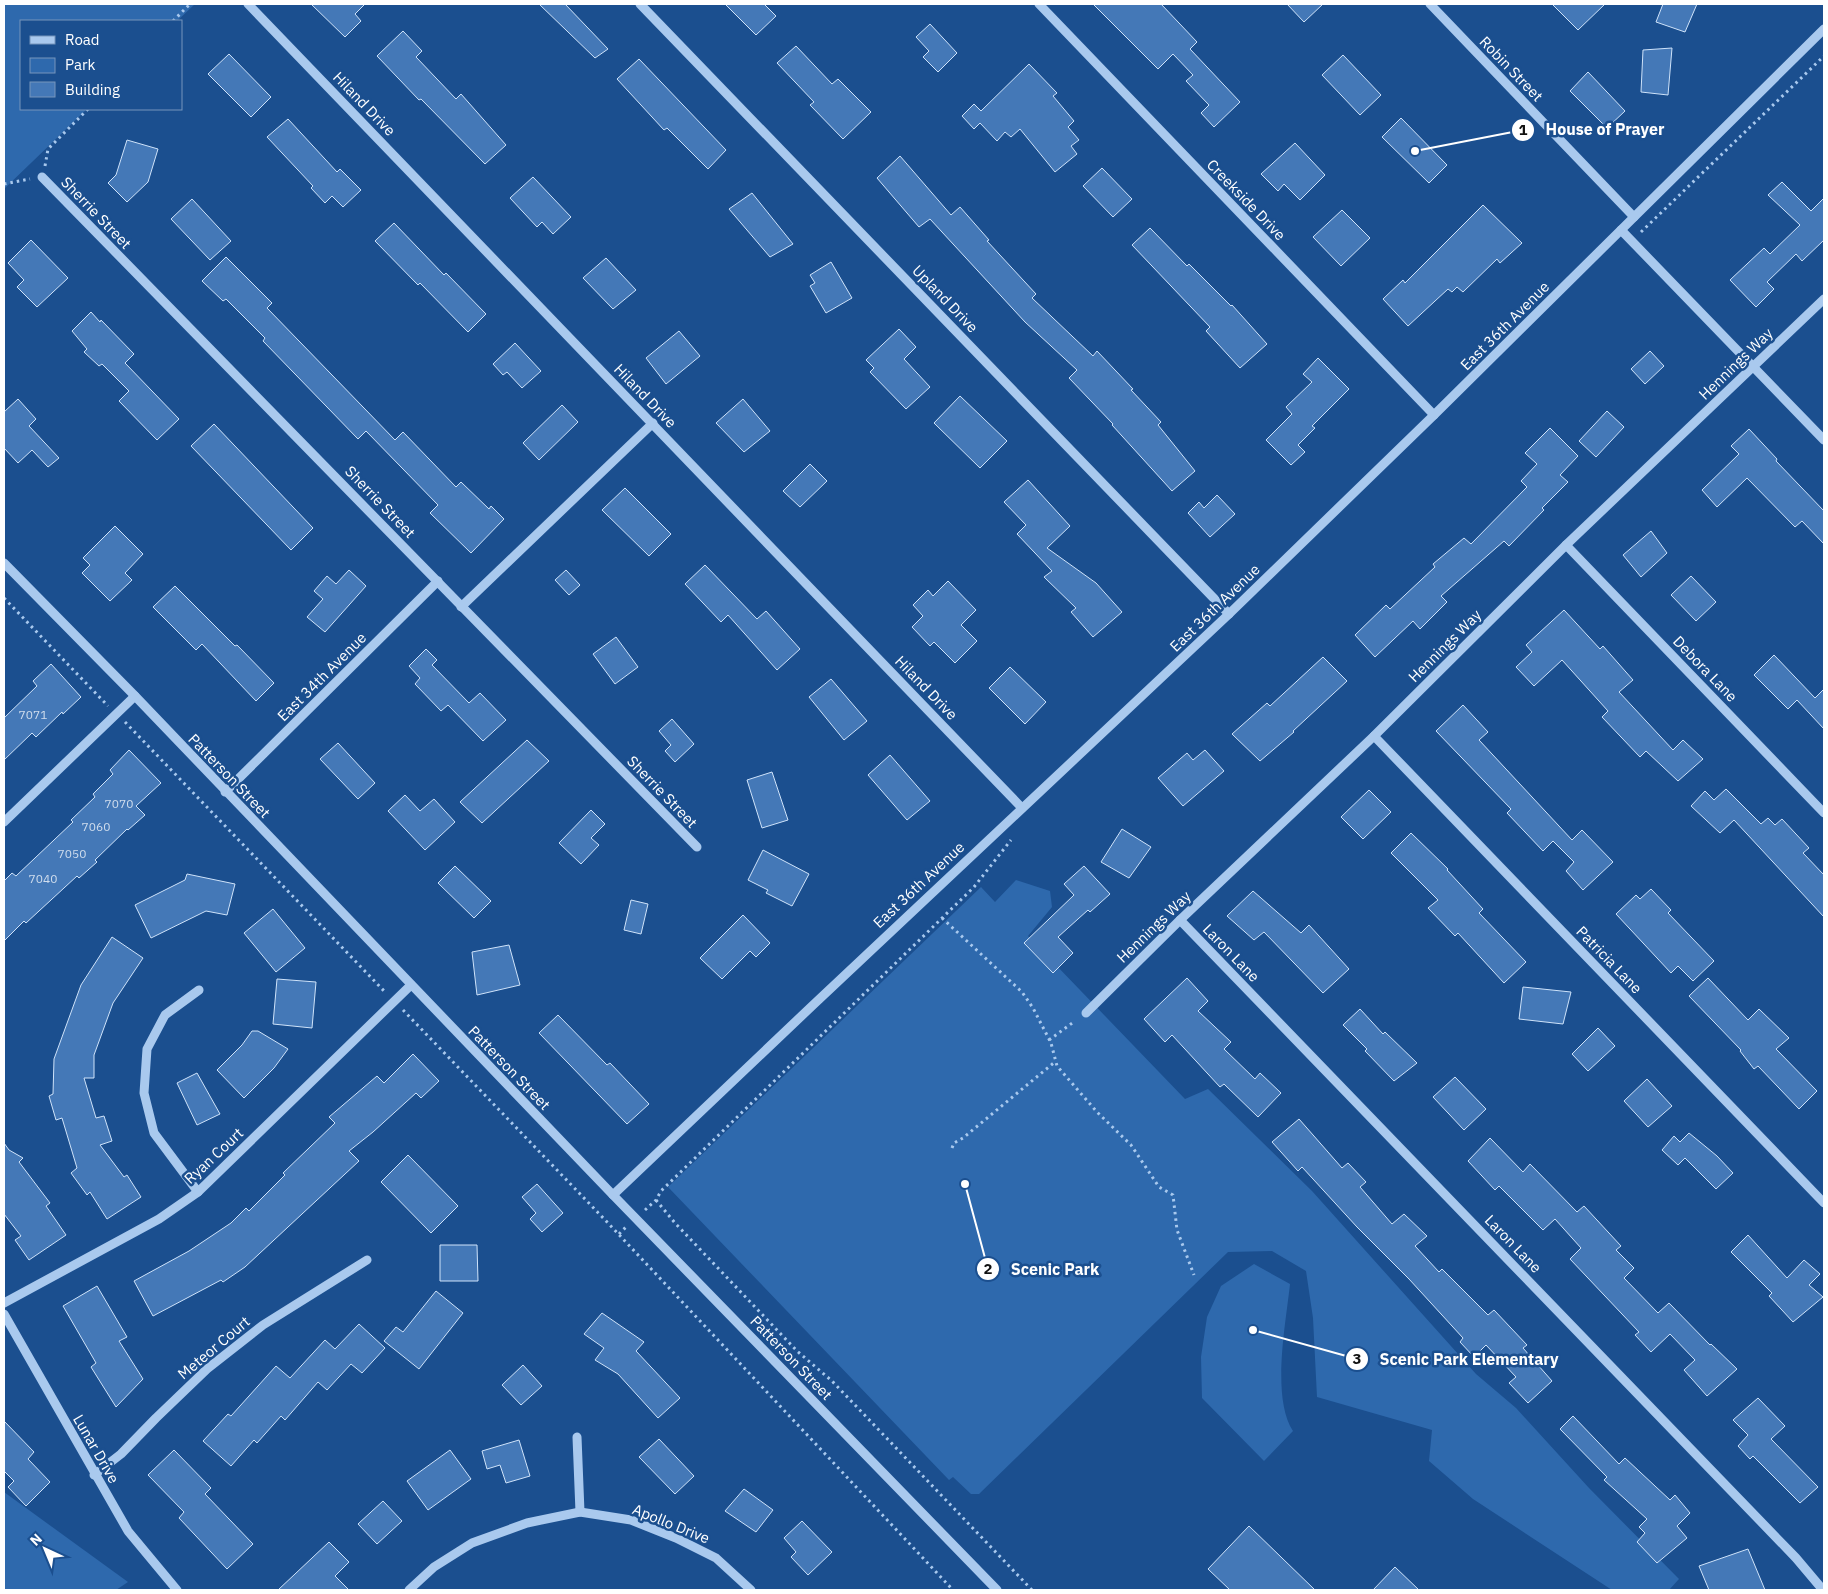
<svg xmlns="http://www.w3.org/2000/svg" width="1828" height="1594" viewBox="0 0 1828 1594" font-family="'IBM Plex Sans',sans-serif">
  <rect width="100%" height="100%" fill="#1b4f8f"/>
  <!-- green -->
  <g fill="#2e69ad">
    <path d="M4,4H195L177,21H21V109H87L4,189Z"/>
    <path d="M1016,880L1050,891L1052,907L1028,936L1185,1099L1208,1089L1312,1191L1476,1374L1516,1408L1589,1488L1679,1579L1669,1590H1612L1473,1499L1429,1461L1432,1430L1317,1397L1313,1318L1306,1271L1272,1251L1228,1252L979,1494H971L953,1477L949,1480L668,1187L981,887L995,902Z"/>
    <path d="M1254,1264L1290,1284C1286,1323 1271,1397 1293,1431L1264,1461L1202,1398L1201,1357L1207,1317L1221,1286Z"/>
    <path d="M4,1492L128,1582L116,1590H4Z"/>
  </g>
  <!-- building -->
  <g fill="#4478b7" stroke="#cfe3fa">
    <path d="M311,4H365L355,14L361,21L345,37Z"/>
    <path d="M539,4H565L608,49L595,58Z"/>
    <path d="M725,4H764L776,16L756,35Z"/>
    <path d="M1093,4H1161L1197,42L1190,49L1240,102L1214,127L1201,113L1209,105L1186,81L1193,75L1173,54L1158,69Z"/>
    <path d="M1287,4H1323L1304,22Z"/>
    <path d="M1552,4H1605L1578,30Z"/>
    <path d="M1663,4H1697L1685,32L1656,22Z"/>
    <path d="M930,24L957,53L938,72L923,57L929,51L916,37Z"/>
    <path d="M403,31L422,51L416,57L456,99L461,94L506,145L485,164L421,99L419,100L377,56Z"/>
    <path d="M796,46L832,84L838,79L871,112L843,139L810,105L814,102L777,63Z"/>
    <path d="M1672,48L1668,95L1641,92L1643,50Z"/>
    <path d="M229,54L271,97L251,117L208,74Z"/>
    <path d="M1343,55L1381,95L1360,115L1322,75Z"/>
    <path d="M639,59L726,150L708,169L667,128L664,130L617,79Z"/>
    <path d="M1029,64L1057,93L1053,96L1074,121L1068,127L1079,140L1071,146L1077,154L1055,172L1020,129L1011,137L1005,132L997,141L980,123L974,129L962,116L974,104L981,111Z"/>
    <path d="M1588,72L1625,111L1607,128L1570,91Z"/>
    <path d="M1401,118L1447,165L1429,183L1382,137Z"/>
    <path d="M288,119L337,172L340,169L361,190L343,207L332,196L325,203L311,188L313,186L267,137Z"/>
    <path d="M127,140L158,149L148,182L127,202L108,183L116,175Z"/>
    <path d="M1295,143L1325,175L1300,200L1284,184L1278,191L1261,174Z"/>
    <path d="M900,156L951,215L960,207L989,240L987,241L1036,294L1032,298L1093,356L1097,351L1133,389L1131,390L1161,422L1158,425L1195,471L1172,491L1112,425L1113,424L1069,378L1077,370L1025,322L930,219L919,227L877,178Z"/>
    <path d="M1102,168L1132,199L1113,217L1083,186Z"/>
    <path d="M533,177L571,217L553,234L542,222L537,227L510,198Z"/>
    <path d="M1782,182L1811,211L1824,198V240L1802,261L1796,254L1767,282L1774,289L1756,307L1730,280L1764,248L1770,254L1800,225L1768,195Z"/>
    <path d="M752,193L793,244L770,257L729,209Z"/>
    <path d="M192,199L231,241L210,260L171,219Z"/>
    <path d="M1483,205L1522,243L1500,263L1497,259L1463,292L1457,287L1452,292L1448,289L1408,326L1383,299L1403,280L1405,283Z"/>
    <path d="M1342,210L1370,238L1341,266L1313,237Z"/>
    <path d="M394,223L444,275L446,273L486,314L468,332L420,283L418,285L375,241Z"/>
    <path d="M1150,228L1187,266L1189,264L1231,306L1232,305L1267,344L1240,368L1206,331L1210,327L1132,245Z"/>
    <path d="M31,240L68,278L37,307L17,287L24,280L8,263Z"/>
    <path d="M226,257L272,303L267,308L395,440L403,432L456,487L461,482L489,509L491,506L504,519L471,553L430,513L438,505L366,431L358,439L263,341L265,338L226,299L223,301L202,281Z"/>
    <path d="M606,258L636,290L613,309L583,278Z"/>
    <path d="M831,262L852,298L826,313L810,286L815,283L810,275Z"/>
    <path d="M91,312L100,322L101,320L134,354L125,363L179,419L157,440L119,401L129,391L102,364L99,366L84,352L87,349L72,331Z"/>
    <path d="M899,329L916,347L904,359L930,387L906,409L870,372L874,368L866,360Z"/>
    <path d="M679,331L700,356L666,384L646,358Z"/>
    <path d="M515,343L541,371L522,388L507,372L503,375L493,364Z"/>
    <path d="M1650,351L1664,366L1645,384L1631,369Z"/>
    <path d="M1318,358L1349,389L1312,426L1315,428L1298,445L1305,452L1291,465L1266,440L1292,414L1286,407L1312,382L1303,374Z"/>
    <path d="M960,396L1007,441L980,468L934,423Z"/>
    <path d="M18,399L36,419L29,426L59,458L48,467L32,450L18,463L4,448V412Z"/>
    <path d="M743,399L770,431L744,452L716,423Z"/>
    <path d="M562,405L578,422L539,460L523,443Z"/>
    <path d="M1607,411L1624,427L1596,457L1579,441Z"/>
    <path d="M214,424L313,528L291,550L191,446Z"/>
    <path d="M1550,428L1578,456L1560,475L1568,482L1542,508L1544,510L1509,546L1504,541L1441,596L1447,602L1420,629L1413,621L1375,657L1355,635L1386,605L1390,609L1435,567L1433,564L1464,538L1471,544L1527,487L1521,481L1537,464L1525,453Z"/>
    <path d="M1749,429L1777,459L1776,461L1824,511V544L1802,521L1795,527L1747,478L1717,507L1702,490L1739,454L1731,446Z"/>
    <path d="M810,464L827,481L800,507L783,491Z"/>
    <path d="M1028,480L1070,526L1047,548L1096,583L1122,612L1093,637L1071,612L1076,608L1044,577L1052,571L1017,534L1026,525L1004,502Z"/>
    <path d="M625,488L671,534L649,556L602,510Z"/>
    <path d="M1217,495L1235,514L1210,537L1188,513L1199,502L1204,508Z"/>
    <path d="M115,526L143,554L125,573L132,580L110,601L82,573L90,565L83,558Z"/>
    <path d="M1651,531L1667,553L1641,577L1623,555Z"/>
    <path d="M705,565L757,619L766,611L800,649L777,670L728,615L721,622L685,584Z"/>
    <path d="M349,570L366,586L325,632L307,617L323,599L314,591L327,576L336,584Z"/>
    <path d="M566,570L580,585L569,595L555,580Z"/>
    <path d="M1691,576L1716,602L1696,621L1671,595Z"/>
    <path d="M948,581L976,610L961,625L977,641L955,663L934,642L930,646L912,627L923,616L913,605L928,590L933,596Z"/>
    <path d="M175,586L235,646L237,645L274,683L256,701L202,644L196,650L153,607Z"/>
    <path d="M1564,610L1600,649L1603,646L1633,680L1619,692L1673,750L1683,740L1703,759L1678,781L1646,751L1640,757L1602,717L1608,711L1562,660L1534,686L1516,667L1532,652L1526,645Z"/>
    <path d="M616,637L638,667L615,684L593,654Z"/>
    <path d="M426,649L437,660L432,665L469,703L480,693L506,720L483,741L448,705L441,711L415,684L420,678L409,666Z"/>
    <path d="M1774,655L1815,698L1824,689V729L1797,700L1788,709L1754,675Z"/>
    <path d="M1323,657L1347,681L1293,731L1294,732L1260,761L1232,734L1267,703L1270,706Z"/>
    <path d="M51,664L81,697L63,714L62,712L36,737L32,733L4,760V718L37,686L33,681Z"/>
    <path d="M1010,667L1046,702L1025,724L989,688Z"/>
    <path d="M831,679L867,721L844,740L809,697Z"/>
    <path d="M1463,705L1488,732L1479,740L1572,840L1582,830L1613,862L1583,890L1566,871L1574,862L1553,841L1543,851L1507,813L1511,809L1436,731Z"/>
    <path d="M672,719L694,744L675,762L665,751L671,745L659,731Z"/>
    <path d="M527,740L549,761L482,823L460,802Z"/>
    <path d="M338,743L375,783L358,799L320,759Z"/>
    <path d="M129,750L161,783L136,806L145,815L128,830L127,829L95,860L97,862L79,878L77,876L26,923L24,921L4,941V881L12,873L16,876L73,822L71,820L95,797L93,794L113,774L110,770Z"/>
    <path d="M1205,750L1224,771L1183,806L1158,778L1187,753L1193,760Z"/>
    <path d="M890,755L930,801L907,820L868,775Z"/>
    <path d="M772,772L788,820L762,828L747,780Z"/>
    <path d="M1726,789L1761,824L1768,818L1775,825L1782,819L1809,848L1803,853L1824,875V917L1734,820L1720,833L1691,806L1705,791L1714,800Z"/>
    <path d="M1369,790L1391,812L1363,839L1341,817Z"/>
    <path d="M405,795L420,811L434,799L455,822L425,850L388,811Z"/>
    <path d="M591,810L605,824L591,838L599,845L581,864L559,843Z"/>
    <path d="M1122,829L1151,847L1129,878L1101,862Z"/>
    <path d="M1411,833L1448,869L1447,870L1483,909L1479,913L1526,962L1504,983L1458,933L1455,936L1428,908L1438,900L1391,853Z"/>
    <path d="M763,850L809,874L792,906L766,893L768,890L748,880Z"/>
    <path d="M455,866L491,901L474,918L438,883Z"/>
    <path d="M1084,866L1110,894L1090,912L1088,910L1058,937L1073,953L1053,973L1024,943L1074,895L1064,884Z"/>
    <path d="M187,874L235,884L227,915L206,911L151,938L135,905L185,880Z"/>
    <path d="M1651,889L1671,910L1668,913L1714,961L1693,981L1678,966L1671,973L1616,914L1636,895L1640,899Z"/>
    <path d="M1253,891L1301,933L1309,925L1349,969L1323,993L1264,932L1254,940L1227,916Z"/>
    <path d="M631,900L648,904L641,934L624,930Z"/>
    <path d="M273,909L305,948L276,972L244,933Z"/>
    <path d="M743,915L770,943L756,957L750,951L722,979L700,958Z"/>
    <path d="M112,937L143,958L113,1003L94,1055V1078H84L96,1118L104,1116L112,1141L100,1145L124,1177L127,1175L141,1197L107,1219L90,1192L87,1195L71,1173L77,1168L62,1118L56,1120L49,1096L53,1094L54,1059L81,985Z"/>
    <path d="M509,945L520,985L477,995L472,952Z"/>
    <path d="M1187,978L1208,1001L1198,1011L1231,1042L1224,1049L1255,1079L1260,1073L1281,1093L1258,1117L1224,1084L1220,1087L1172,1035L1165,1042L1144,1019Z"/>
    <path d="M1708,978L1748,1020L1759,1009L1789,1038L1776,1049L1817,1091L1799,1109L1758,1066L1754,1069L1740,1051L1741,1050L1689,996Z"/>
    <path d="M277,979L316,982L312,1028L273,1024Z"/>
    <path d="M1523,987L1571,992L1563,1024L1519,1019Z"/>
    <path d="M1360,1009L1383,1034L1385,1032L1417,1063L1394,1081L1365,1051L1367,1049L1343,1025Z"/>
    <path d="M558,1015L607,1065L610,1063L649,1104L627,1124L539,1033Z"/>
    <path d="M1598,1028L1615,1046L1588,1071L1572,1054Z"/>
    <path d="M252,1031H258L288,1049L274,1068L244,1098L217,1070L242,1045Z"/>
    <path d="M413,1054L439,1081L421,1098L416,1093L373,1132L349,1151L359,1161L245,1267L223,1282L221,1280L153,1316L134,1281L189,1251L231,1223L246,1208L249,1211L285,1175L283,1173L335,1123L329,1117L377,1076L384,1083Z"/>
    <path d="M197,1073L220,1114L197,1125L177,1083Z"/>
    <path d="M1455,1077L1486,1109L1464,1130L1433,1097Z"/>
    <path d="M1647,1079L1672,1106L1648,1127L1624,1101Z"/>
    <path d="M1299,1119L1342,1168L1348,1163L1366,1182L1360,1187L1392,1224L1404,1214L1427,1236L1415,1246L1439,1272L1442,1269L1488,1315L1494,1310L1527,1345L1523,1348L1552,1381L1528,1403L1509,1383L1516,1377L1486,1345L1474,1357L1460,1342L1463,1338L1409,1279L1357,1227L1302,1167L1298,1171L1272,1142Z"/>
    <path d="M1689,1133L1717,1156L1733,1173L1716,1189L1685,1158L1678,1165L1662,1150L1674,1136L1680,1142Z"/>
    <path d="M1490,1138L1523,1172L1530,1164L1577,1212L1584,1206L1621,1246L1616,1250L1634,1268L1624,1278L1658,1313L1669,1303L1710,1345L1711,1344L1737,1369L1707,1396L1684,1370L1695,1360L1670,1334L1651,1352L1635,1335L1639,1332L1570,1259L1581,1248L1555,1219L1543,1230L1499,1186L1495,1190L1468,1161Z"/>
    <path d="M4,1143L9,1150L23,1158L19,1162L50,1203L46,1206L66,1235L29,1260L15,1240L21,1236L4,1214Z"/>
    <path d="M408,1155L458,1206L431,1233L381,1182Z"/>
    <path d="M537,1184L563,1213L542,1232L530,1219L536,1213L522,1197Z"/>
    <path d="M1748,1235L1787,1278L1804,1260L1820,1274L1809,1285L1823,1297L1793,1322L1769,1296L1772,1293L1731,1252Z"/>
    <path d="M440,1245H477L478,1281H440Z"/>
    <path d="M97,1286L127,1337L119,1341L143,1379L116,1407L91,1367L96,1363L63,1306Z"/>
    <path d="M436,1291L463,1313L419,1369L384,1341L396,1327L403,1332Z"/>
    <path d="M602,1313L644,1342L636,1351L680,1398L658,1418L618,1374L595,1360L604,1348L584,1334Z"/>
    <path d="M359,1324L385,1348L362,1373L351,1364L327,1390L318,1382L285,1420L281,1416L257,1443L254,1440L231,1466L203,1441L228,1414L231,1416L276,1366L290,1378L325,1340L335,1349Z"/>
    <path d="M523,1365L542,1386L521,1405L502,1385Z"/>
    <path d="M1758,1398L1785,1426L1771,1439L1818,1487L1800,1503L1753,1456L1750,1459L1738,1446L1748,1435L1733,1420Z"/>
    <path d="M1573,1416L1619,1464L1625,1458L1670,1500L1675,1495L1690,1513L1677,1526L1687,1538L1657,1563L1637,1542L1645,1533L1639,1527L1647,1519L1604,1480L1607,1477L1560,1429Z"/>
    <path d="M4,1421L34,1452L28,1459L50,1482L26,1506L8,1487L14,1481L4,1471Z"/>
    <path d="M659,1439L694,1476L675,1494L639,1457Z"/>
    <path d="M519,1440L530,1476L506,1483L500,1465L487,1469L482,1451Z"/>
    <path d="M174,1450L211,1488L205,1494L253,1544L227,1569L179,1518L184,1512L148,1475Z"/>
    <path d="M450,1450L471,1479L428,1510L407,1481Z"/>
    <path d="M744,1489L773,1510L756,1532L725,1511Z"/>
    <path d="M383,1501L402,1521L377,1544L358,1524Z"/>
    <path d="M802,1521L832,1552L808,1575L791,1557L796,1552L784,1538Z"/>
    <path d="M1249,1526L1315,1590H1230L1208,1569Z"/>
    <path d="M329,1542L349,1562L335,1576L349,1590H278Z"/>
    <path d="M1748,1549L1765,1590H1709L1699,1566Z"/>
    <path d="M1395,1567L1419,1590H1373Z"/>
  </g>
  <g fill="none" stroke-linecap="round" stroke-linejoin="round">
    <!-- path -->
    <g stroke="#a9c9ee" stroke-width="3" stroke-dasharray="2.5 4" stroke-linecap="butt">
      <path d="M173,21L190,4"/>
      <path d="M45,166L48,149L88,109"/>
      <path d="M4,184L30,179"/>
      <path d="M1641,232L1824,56"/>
      <path d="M4,598L108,706"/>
      <path d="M125,722L386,993"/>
      <path d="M942,918L1022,992L1033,1008L1051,1043L1057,1066L1097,1112L1131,1145L1159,1187L1173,1195L1177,1230L1194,1275"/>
      <path d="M403,1010L608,1223L953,1590"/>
      <path d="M1049,1040L1075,1021"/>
      <path d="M952,1148L954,1143L963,1138L1056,1061"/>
      <path d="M656,1200L675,1223L797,1351L832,1381L1032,1590"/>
      <path d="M645,1210L656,1200L661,1191L974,887L1011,840"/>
      <path d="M619,1234L627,1226"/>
    </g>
    <!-- minor -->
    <g stroke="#a9c9ee" stroke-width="9">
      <path d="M248,4L1022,808"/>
      <path d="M640,4L1229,614"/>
      <path d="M1039,4L1434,415"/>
      <path d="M1430,4L1634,217"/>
      <path d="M42,177L697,847"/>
      <path d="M1621,230L1824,440"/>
      <path d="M1566,545L1824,813"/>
      <path d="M4,563L135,696L613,1195L997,1590"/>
      <path d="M461,607L653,423"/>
      <path d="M1374,736L1824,1203"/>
      <path d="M225,792L438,581"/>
      <path d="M4,822L135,696"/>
      <path d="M1180,920L1796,1558L1823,1590"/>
      <path d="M1086,1013L1180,920L1374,736L1566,545L1824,299"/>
      <path d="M198,1192L154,1133L144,1093L147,1049L165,1015L199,990"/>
      <path d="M613,1195L812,1006L1229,614L1434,415L1824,29"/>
      <path d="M4,1303L159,1219L198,1192L411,985"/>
      <path d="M4,1314L128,1531L177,1590"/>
      <path d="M577,1437L580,1512"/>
      <path d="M94,1475L121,1454L156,1418L207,1369L263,1325L367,1260"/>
      <path d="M409,1590L434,1567L472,1543L527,1523L580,1512L631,1520L676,1538L716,1558L751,1590"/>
    </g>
  </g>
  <g text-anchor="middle" stroke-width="5" stroke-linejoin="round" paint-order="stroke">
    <!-- number labels -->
    <g font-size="12" fill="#d0dded">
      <text x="33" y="719">7071</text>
      <text x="119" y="808">7070</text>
      <text x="96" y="831">7060</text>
      <text x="72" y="858">7050</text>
      <text x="43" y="883">7040</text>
    </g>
    <!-- street labels -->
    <g font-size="15" fill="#fff" stroke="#1b4f8f">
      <text transform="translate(1511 69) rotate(46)" y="5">Robin Street</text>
      <text transform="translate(364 104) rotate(46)" y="5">Hiland Drive</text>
      <text transform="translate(1246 200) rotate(46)" y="5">Creekside Drive</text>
      <text transform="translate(96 213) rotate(46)" y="5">Sherrie Street</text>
      <text transform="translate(945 299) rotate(46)" y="5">Upland Drive</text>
      <text transform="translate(1505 326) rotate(-45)" y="5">East 36th Avenue</text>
      <text transform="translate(1736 364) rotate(-44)" y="5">Hennings Way</text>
      <text transform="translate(645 396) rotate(46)" y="5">Hiland Drive</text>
      <text transform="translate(380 502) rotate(46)" y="5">Sherrie Street</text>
      <text transform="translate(1215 608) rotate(-44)" y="5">East 36th Avenue</text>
      <text transform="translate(1445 646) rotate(-45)" y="5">Hennings Way</text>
      <text transform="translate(1705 669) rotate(46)" y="5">Debora Lane</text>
      <text transform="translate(322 677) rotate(-45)" y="5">East 34th Avenue</text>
      <text transform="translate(926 688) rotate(46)" y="5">Hiland Drive</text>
      <text transform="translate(229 776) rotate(46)" y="5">Patterson Street</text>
      <text transform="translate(662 792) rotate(46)" y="5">Sherrie Street</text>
      <text transform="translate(919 885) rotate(-43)" y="5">East 36th Avenue</text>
      <text transform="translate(1154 927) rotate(-44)" y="5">Hennings Way</text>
      <text transform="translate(1231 953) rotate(46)" y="5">Laron Lane</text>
      <text transform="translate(1609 960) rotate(46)" y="5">Patricia Lane</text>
      <text transform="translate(509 1068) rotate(46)" y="5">Patterson Street</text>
      <text transform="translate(214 1156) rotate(-43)" y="5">Ryan Court</text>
      <text transform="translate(1513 1244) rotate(46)" y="5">Laron Lane</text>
      <text transform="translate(214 1348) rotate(-40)" y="5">Meteor Court</text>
      <text transform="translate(791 1358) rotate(46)" y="5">Patterson Street</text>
      <text transform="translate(96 1449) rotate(60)" y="5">Lunar Drive</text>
      <text transform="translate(671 1524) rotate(22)" y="5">Apollo Drive</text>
    </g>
  </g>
  <!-- callouts -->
  <path fill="none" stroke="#fff" stroke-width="2" d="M1415 151L1523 130M965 1184L988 1269M1253 1330L1357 1359"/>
  <g fill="#fff" stroke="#1b4f8f" stroke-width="2">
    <circle cx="1415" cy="151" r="5"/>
    <circle cx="965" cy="1184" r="5"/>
    <circle cx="1253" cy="1330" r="5"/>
    <circle cx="1523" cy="130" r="12"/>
    <circle cx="988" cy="1269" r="12"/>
    <circle cx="1357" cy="1359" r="12"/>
  </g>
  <g font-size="15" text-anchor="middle" font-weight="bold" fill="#111">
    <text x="1523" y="135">1</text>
    <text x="988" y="1274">2</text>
    <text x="1357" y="1364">3</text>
  </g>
  <g font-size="16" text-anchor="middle" font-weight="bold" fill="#fff" stroke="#1b4f8f" stroke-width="5" stroke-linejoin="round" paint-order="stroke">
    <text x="1605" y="135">House of Prayer</text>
    <text x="1055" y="1275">Scenic Park</text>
    <text x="1469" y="1365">Scenic Park Elementary</text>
  </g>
  <!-- border -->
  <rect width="1828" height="1594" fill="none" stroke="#ffffff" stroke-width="10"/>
  <!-- legend -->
  <rect x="20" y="20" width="162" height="90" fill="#1b4f8f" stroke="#7695bc"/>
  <rect x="30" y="36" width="25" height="8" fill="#a9c9ee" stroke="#7695bc"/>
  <text x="65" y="45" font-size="15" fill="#ffffff">Road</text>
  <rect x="30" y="58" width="25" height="15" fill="#2e69ad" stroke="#7695bc"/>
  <text x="65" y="70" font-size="15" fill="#ffffff">Park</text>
  <rect x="30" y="82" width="25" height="15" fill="#4478b7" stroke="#7695bc"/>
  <text x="65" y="95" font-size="15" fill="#ffffff">Building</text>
  <!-- north arrow -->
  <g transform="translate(45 1549) rotate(316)" stroke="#1b4f8f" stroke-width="4" paint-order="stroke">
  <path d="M0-4L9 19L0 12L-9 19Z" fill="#ffffff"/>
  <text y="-8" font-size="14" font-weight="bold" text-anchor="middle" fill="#ffffff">N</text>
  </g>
</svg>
